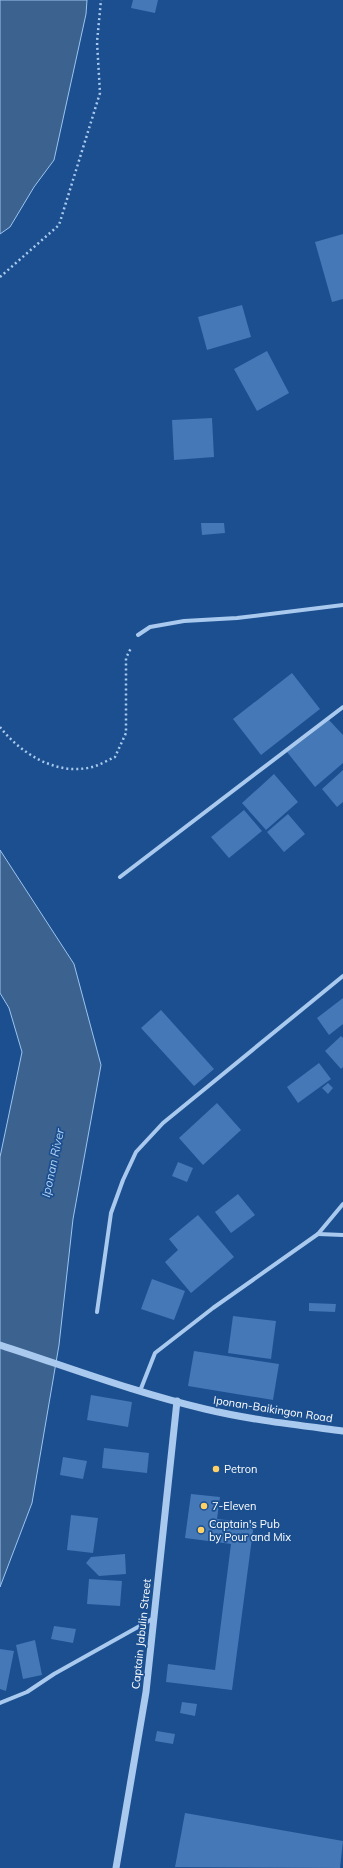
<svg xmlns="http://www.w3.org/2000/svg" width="343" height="1868" viewBox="0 0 343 1868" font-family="Mulish,sans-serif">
  <rect width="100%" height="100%" fill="#1b4f8f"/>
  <!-- water -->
  <g fill="#3c6290" stroke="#9cc4f0">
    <path d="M0,0H87L86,14L54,160L34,187L10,227L0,234Z"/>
    <path d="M0,850L74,964L101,1065L73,1219L59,1345L32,1503L0,1587V1157L22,1052L9,1008L0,993Z"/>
  </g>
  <!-- building -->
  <g fill="#4478b7">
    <path d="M133,0H158L155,13L131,8Z"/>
    <path d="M343,234V299L332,302L315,242Z"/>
    <path d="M242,305L251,337L207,350L198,317Z"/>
    <path d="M267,351L289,393L257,411L234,369Z"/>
    <path d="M212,418L214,457L174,460L172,420Z"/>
    <path d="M201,523H224L225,533L202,535Z"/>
    <path d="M292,673L320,709L261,755L233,719Z"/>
    <path d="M329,720L343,735V763L315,787L287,752Z"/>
    <path d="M343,770V802L337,807L322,789Z"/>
    <path d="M274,774L298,802L266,830L242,803Z"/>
    <path d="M244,810L262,831L229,858L211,837Z"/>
    <path d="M288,814L305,834L284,852L267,832Z"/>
    <path d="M343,998V1024L329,1035L317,1018Z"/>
    <path d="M161,1010L214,1069L194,1086L141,1028Z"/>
    <path d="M341,1036L343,1038V1067L341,1069L325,1051Z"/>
    <path d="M319,1063L331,1079L298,1103L287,1087Z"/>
    <path d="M328,1083L333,1088L328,1094L322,1088Z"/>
    <path d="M217,1103L241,1130L203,1165L179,1138Z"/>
    <path d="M178,1162L193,1168L187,1182L172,1176Z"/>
    <path d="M238,1194L255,1215L231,1233L215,1212Z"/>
    <path d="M198,1215L234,1257L191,1293L165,1262L178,1250L169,1239Z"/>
    <path d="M152,1279L185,1291L174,1320L141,1309Z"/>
    <path d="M309,1303L336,1304L335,1312L309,1311Z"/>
    <path d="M233,1316L276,1321L271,1359L228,1353Z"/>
    <path d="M194,1351L279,1364L273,1400L188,1386Z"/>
    <path d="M91,1395L132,1402L128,1427L87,1420Z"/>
    <path d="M104,1448L149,1453L147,1473L102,1468Z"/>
    <path d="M63,1457L87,1461L83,1479L60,1475Z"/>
    <path d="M191,1494L220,1497L217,1519L254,1523L232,1690L166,1682L168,1664L215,1670L231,1544L185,1538Z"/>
    <path d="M71,1515L98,1518L93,1553L67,1550Z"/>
    <path d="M125,1554L126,1574L99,1576L86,1563L91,1557Z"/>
    <path d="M89,1579L122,1581L120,1606L87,1604Z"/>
    <path d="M54,1626L76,1629L73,1643L51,1639Z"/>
    <path d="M35,1640L42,1675L23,1679L16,1645Z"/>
    <path d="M0,1649L14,1651L6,1691L0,1689Z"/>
    <path d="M182,1702L197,1704L195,1716L180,1713Z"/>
    <path d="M157,1731L175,1734L173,1744L155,1741Z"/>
    <path d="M185,1813L343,1841L340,1868L175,1867Z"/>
  </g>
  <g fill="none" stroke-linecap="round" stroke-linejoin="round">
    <!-- path -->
    <g stroke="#a9c9ee" stroke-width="2.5" stroke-dasharray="2 3" stroke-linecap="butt">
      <path d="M0,277L59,225L100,93L97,42L101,0"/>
      <path d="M0,727C21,754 57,776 92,767C100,765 108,760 115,757L126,733V658L131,648"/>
    </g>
    <!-- minor -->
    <g stroke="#a9c9ee" stroke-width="4">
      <path d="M138,635L150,627L184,621L237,618L343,605"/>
      <path d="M120,877L343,707"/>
      <path d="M318,1234L343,1235"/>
      <path d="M97,1312L111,1213L123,1180L136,1152L163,1123L343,976"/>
      <path d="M140,1391L155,1353L213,1308L318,1234L343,1204"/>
      <path d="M0,1703L27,1692L54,1674L154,1618"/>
    </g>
    <!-- tertiary -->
    <g stroke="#a9c9ee" stroke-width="7">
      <path d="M0,1345C68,1367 136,1393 205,1409C251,1420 297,1425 343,1431"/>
      <path d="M116,1868L146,1692L177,1401"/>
    </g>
  </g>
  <!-- markers -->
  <g fill="#ffd166" stroke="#1b4f8f" stroke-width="1.5">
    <circle cx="216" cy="1469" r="4"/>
    <circle cx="204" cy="1506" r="4"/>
    <circle cx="201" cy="1530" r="4"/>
  </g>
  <g text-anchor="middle" stroke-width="3.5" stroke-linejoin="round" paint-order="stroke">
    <!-- street labels -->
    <g font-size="11" fill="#fff" stroke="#1b4f8f">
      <text transform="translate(273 1409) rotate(9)" y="4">Iponan-Baikingon Road</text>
      <text transform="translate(141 1634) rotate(-84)" y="4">Captain Jabulin Street</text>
    </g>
    <!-- poi labels -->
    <g font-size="11" fill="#fff" stroke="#1b4f8f" text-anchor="start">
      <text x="224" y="1473">Petron</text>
      <text x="212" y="1510">7-Eleven</text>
      <text x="209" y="1528">Captain's Pub<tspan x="209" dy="13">by Pour and Mix</tspan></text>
    </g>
    <!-- water labels -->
    <g font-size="12" font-style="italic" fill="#b5d3f5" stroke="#1b4f8f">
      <text transform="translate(53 1163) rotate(-78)" y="4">Iponan River</text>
    </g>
  </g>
</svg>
